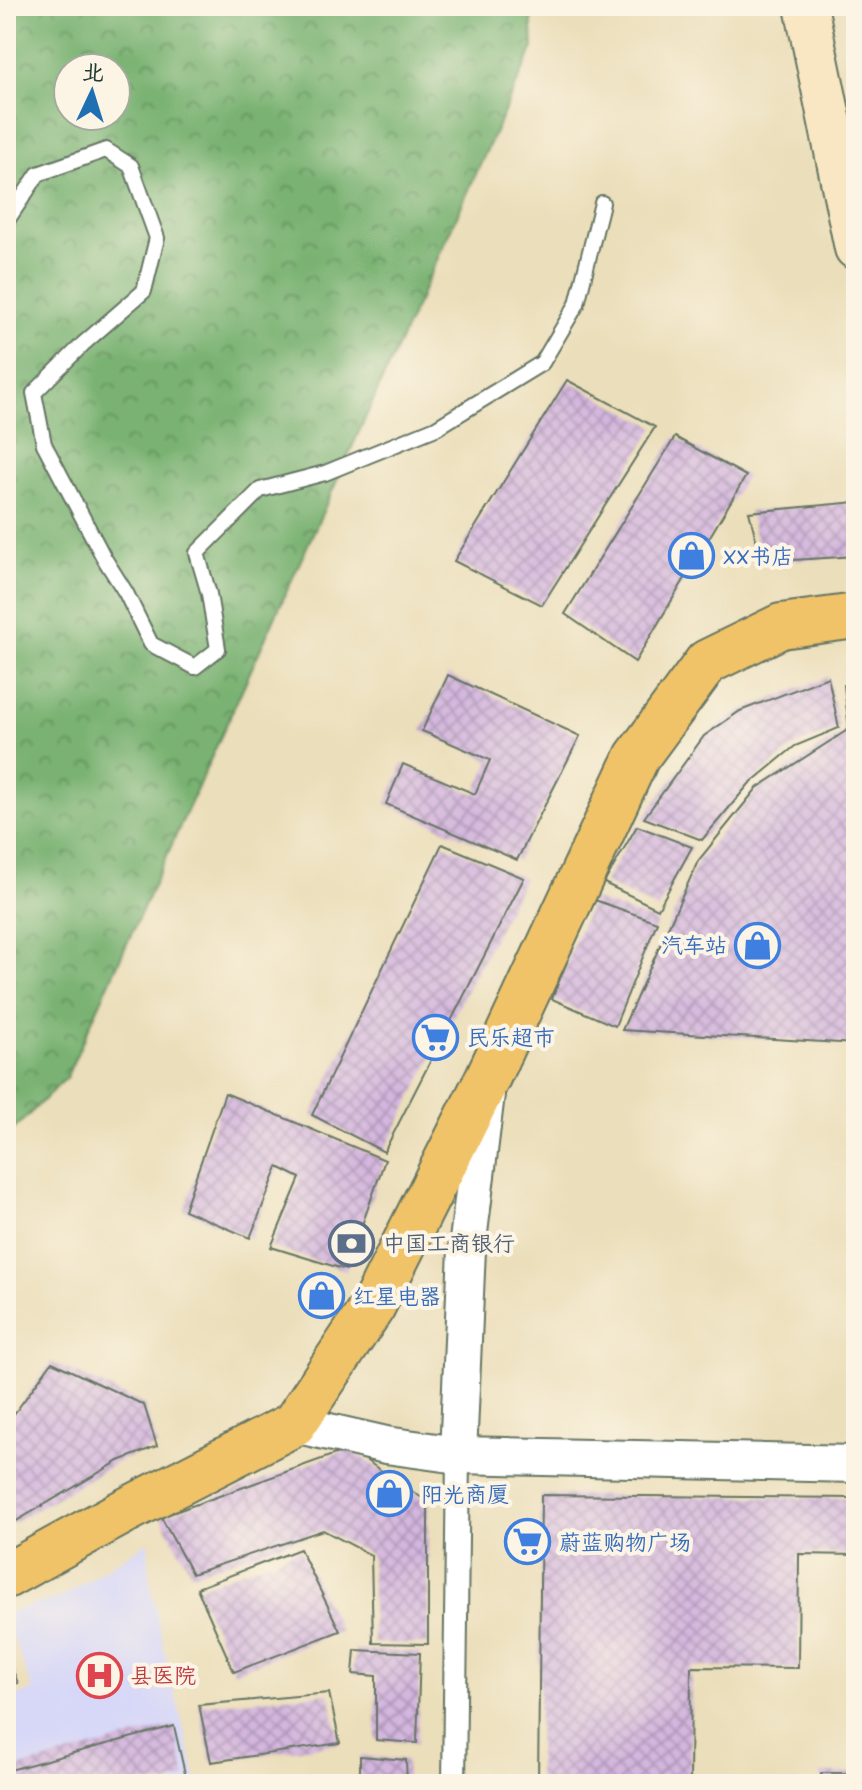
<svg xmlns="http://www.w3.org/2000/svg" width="862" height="1790" viewBox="0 0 862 1790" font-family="'Patrick Hand','LXGW WenKai TC',sans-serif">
  <defs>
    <pattern id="forest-crowns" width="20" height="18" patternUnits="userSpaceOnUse" patternTransform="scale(2)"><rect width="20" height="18" fill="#79b272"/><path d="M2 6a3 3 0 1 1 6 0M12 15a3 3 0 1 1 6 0" fill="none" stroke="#63925e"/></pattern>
    <pattern id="building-cross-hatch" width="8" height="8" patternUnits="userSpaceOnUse" patternTransform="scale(2)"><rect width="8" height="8" fill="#d4b6de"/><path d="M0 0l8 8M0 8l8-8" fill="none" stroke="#ab95b5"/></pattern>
  </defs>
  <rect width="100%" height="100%" fill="#fcf5e5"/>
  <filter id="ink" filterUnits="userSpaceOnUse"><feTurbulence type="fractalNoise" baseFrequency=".0125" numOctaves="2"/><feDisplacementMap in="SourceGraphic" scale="16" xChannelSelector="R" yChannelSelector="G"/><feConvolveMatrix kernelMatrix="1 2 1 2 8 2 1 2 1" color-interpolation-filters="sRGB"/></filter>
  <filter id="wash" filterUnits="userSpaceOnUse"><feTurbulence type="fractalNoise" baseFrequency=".006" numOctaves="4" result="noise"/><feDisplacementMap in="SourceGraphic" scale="32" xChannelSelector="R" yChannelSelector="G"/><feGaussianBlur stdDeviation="1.8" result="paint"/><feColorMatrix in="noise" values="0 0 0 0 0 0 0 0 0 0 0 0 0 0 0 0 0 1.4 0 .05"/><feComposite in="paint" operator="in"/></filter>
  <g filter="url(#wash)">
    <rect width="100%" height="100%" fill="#ebdeba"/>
    <!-- built -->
    <path fill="#d7d7f8" d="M148,1542L149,1577L166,1659L198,1784H6V1700L33,1690L6,1620V1613L62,1597Z"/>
    <!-- forest -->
    <path fill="url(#forest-crowns)" stroke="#4c7853" stroke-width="2" fill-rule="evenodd" d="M6,6H531L533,48L66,1078L6,1137ZM68,68H116V116H68Z"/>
    <g id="blocks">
      <!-- building -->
      <g fill="url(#building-cross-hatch)">
        <path d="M567,380L655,427L542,605L454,561Z"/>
        <path d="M675,437L746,476L635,662L565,614Z"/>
        <path d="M856,502V556L762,562L749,512Z"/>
        <path d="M448,675L580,736L517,860L386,804L403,764L475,794L490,760L422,731Z"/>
        <path d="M828,677L839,728L795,746L749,784L702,840L644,818L704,736L740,711Z"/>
        <path d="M856,683V1044L622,1030L698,861L757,788L849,729L844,685Z"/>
        <path d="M637,826L692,847L658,909L604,883Z"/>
        <path d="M442,844L524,878L384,1152L312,1115Z"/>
        <path d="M592,899L657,922L615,1026L552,999Z"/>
        <path d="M225,1093L385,1160L346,1270L271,1247L300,1178L278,1167L250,1238L184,1210Z"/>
        <path d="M52,1362L144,1405L157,1446L119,1461L6,1527V1425Z"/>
        <path d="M349,1449L428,1502V1644L373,1643L371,1555L323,1530L192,1574L161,1517Z"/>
        <path d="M541,1495L856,1498V1555L799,1554L798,1668L691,1667L690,1784H538Z"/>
        <path d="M300,1549L340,1631L234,1672L197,1588Z"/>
        <path d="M355,1650L420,1653L417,1743L376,1740V1676L353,1674Z"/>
        <path d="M6,1655L18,1683L6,1686Z"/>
        <path d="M329,1693L340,1743L211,1762L199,1705Z"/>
        <path d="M174,1726L186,1778L167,1784H6V1771Z"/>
        <path d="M360,1756L406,1760L407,1784H360Z"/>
        <rect x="821" y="1773" width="35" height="11"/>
      </g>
    </g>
  </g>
  <g filter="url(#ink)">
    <use href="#blocks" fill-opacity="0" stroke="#667563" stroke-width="2"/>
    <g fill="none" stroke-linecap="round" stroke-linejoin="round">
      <defs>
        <path id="service" d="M6,222L38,174L106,150L131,166L157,238L144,291L83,344L34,393L44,444L104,558L126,593L151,644L195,667L218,649L209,594L197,553L260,490L325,473L436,428L542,363L577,304L602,203"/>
        <path id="pedestrian" d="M454,1784L458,1455"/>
        <g id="tertiary">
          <path d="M294,1424L386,1445L458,1455L856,1464"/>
          <path d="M458,1455L467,1249L486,1094"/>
        </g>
        <path id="secondary" d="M806,6L856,248"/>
        <path id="primary" d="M6,1576L123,1512L294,1424L373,1306L488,1077L637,757L707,662L781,626L856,616"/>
      </defs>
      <!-- service casing -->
      <use href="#service" stroke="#667563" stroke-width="18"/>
      <!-- pedestrian casing -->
      <use href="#pedestrian" stroke="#667563" stroke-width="26"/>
      <!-- tertiary casing -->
      <use href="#tertiary" stroke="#667563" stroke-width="40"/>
      <!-- secondary casing -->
      <use href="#secondary" stroke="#667563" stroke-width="46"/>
      <!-- primary casing -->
      <use href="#primary" stroke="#667563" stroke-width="48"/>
      <!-- service -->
      <use href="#service" stroke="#fff" stroke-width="14"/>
      <!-- pedestrian -->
      <use href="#pedestrian" stroke="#fff" stroke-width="22"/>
      <!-- tertiary -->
      <use href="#tertiary" stroke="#fff" stroke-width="36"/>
      <!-- secondary -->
      <use href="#secondary" stroke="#f9e7c3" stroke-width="42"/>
      <!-- primary -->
      <use href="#primary" stroke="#f0c369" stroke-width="44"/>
    </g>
  </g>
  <!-- icons -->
  <defs>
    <symbol id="shop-ring" viewBox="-11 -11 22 22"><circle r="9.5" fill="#fcf5e5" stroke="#3f7fe0" stroke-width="1.5"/><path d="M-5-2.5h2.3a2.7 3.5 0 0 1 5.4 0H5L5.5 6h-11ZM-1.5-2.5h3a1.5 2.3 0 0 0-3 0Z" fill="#3f7fe0"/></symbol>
    <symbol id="supermarket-ring" viewBox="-11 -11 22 22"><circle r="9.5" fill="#fcf5e5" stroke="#3f7fe0" stroke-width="1.5"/><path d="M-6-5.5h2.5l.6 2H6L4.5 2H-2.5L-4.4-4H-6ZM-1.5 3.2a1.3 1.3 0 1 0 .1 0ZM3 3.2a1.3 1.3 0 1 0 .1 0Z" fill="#3f7fe0"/></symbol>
    <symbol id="bank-ring" viewBox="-11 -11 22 22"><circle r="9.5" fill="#fcf5e5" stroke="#5c6f8a" stroke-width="1.5"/><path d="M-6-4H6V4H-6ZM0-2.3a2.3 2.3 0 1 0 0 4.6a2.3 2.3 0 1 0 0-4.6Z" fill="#5c6f8a"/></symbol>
    <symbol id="hospital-ring" viewBox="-11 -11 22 22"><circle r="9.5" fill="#fcf5e5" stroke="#e0444e" stroke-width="1.5"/><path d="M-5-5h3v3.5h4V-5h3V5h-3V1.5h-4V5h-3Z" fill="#e0444e"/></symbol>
  </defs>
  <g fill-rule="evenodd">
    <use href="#shop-ring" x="666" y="530" width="51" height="51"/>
    <use href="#shop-ring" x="732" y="920" width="51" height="51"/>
    <use href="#supermarket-ring" x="410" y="1012" width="51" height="51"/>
    <use href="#bank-ring" x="326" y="1218" width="51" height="51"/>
    <use href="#shop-ring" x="296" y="1270" width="51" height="51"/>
    <use href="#shop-ring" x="364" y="1468" width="51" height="51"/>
    <use href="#supermarket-ring" x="502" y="1516" width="51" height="51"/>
    <use href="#hospital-ring" x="74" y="1650" width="51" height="51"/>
  </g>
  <g text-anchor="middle" stroke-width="8" stroke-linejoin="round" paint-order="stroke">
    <!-- shop labels -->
    <g font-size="22" fill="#366cbe" stroke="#fcf5e5" text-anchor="start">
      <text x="723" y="564">XX书店</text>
      <text x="727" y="953" text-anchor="end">汽车站</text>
      <text x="467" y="1045">民乐超市</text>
      <text x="353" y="1304">红星电器</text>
      <text x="421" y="1502">阳光商厦</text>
      <text x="559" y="1550">蔚蓝购物广场</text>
    </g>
    <!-- service labels -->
    <g font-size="22" fill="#4e5e75" stroke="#fcf5e5" text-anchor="start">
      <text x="383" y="1251">中国工商银行</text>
    </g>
    <!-- health labels -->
    <g font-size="22" fill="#be3a42" stroke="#fcf5e5" text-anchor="start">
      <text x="130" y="1683">县医院</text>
    </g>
  </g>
  <!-- margin -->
  <rect width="862" height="1790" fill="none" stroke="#fcf5e5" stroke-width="32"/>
  <!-- north arrow -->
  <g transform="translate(92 92) rotate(4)"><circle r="38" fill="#fcf5e5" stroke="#a4ab9e" stroke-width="2"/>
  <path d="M0-6L14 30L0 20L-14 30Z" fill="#1f6fb2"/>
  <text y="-12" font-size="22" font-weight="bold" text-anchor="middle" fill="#1f3d34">北</text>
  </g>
</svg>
